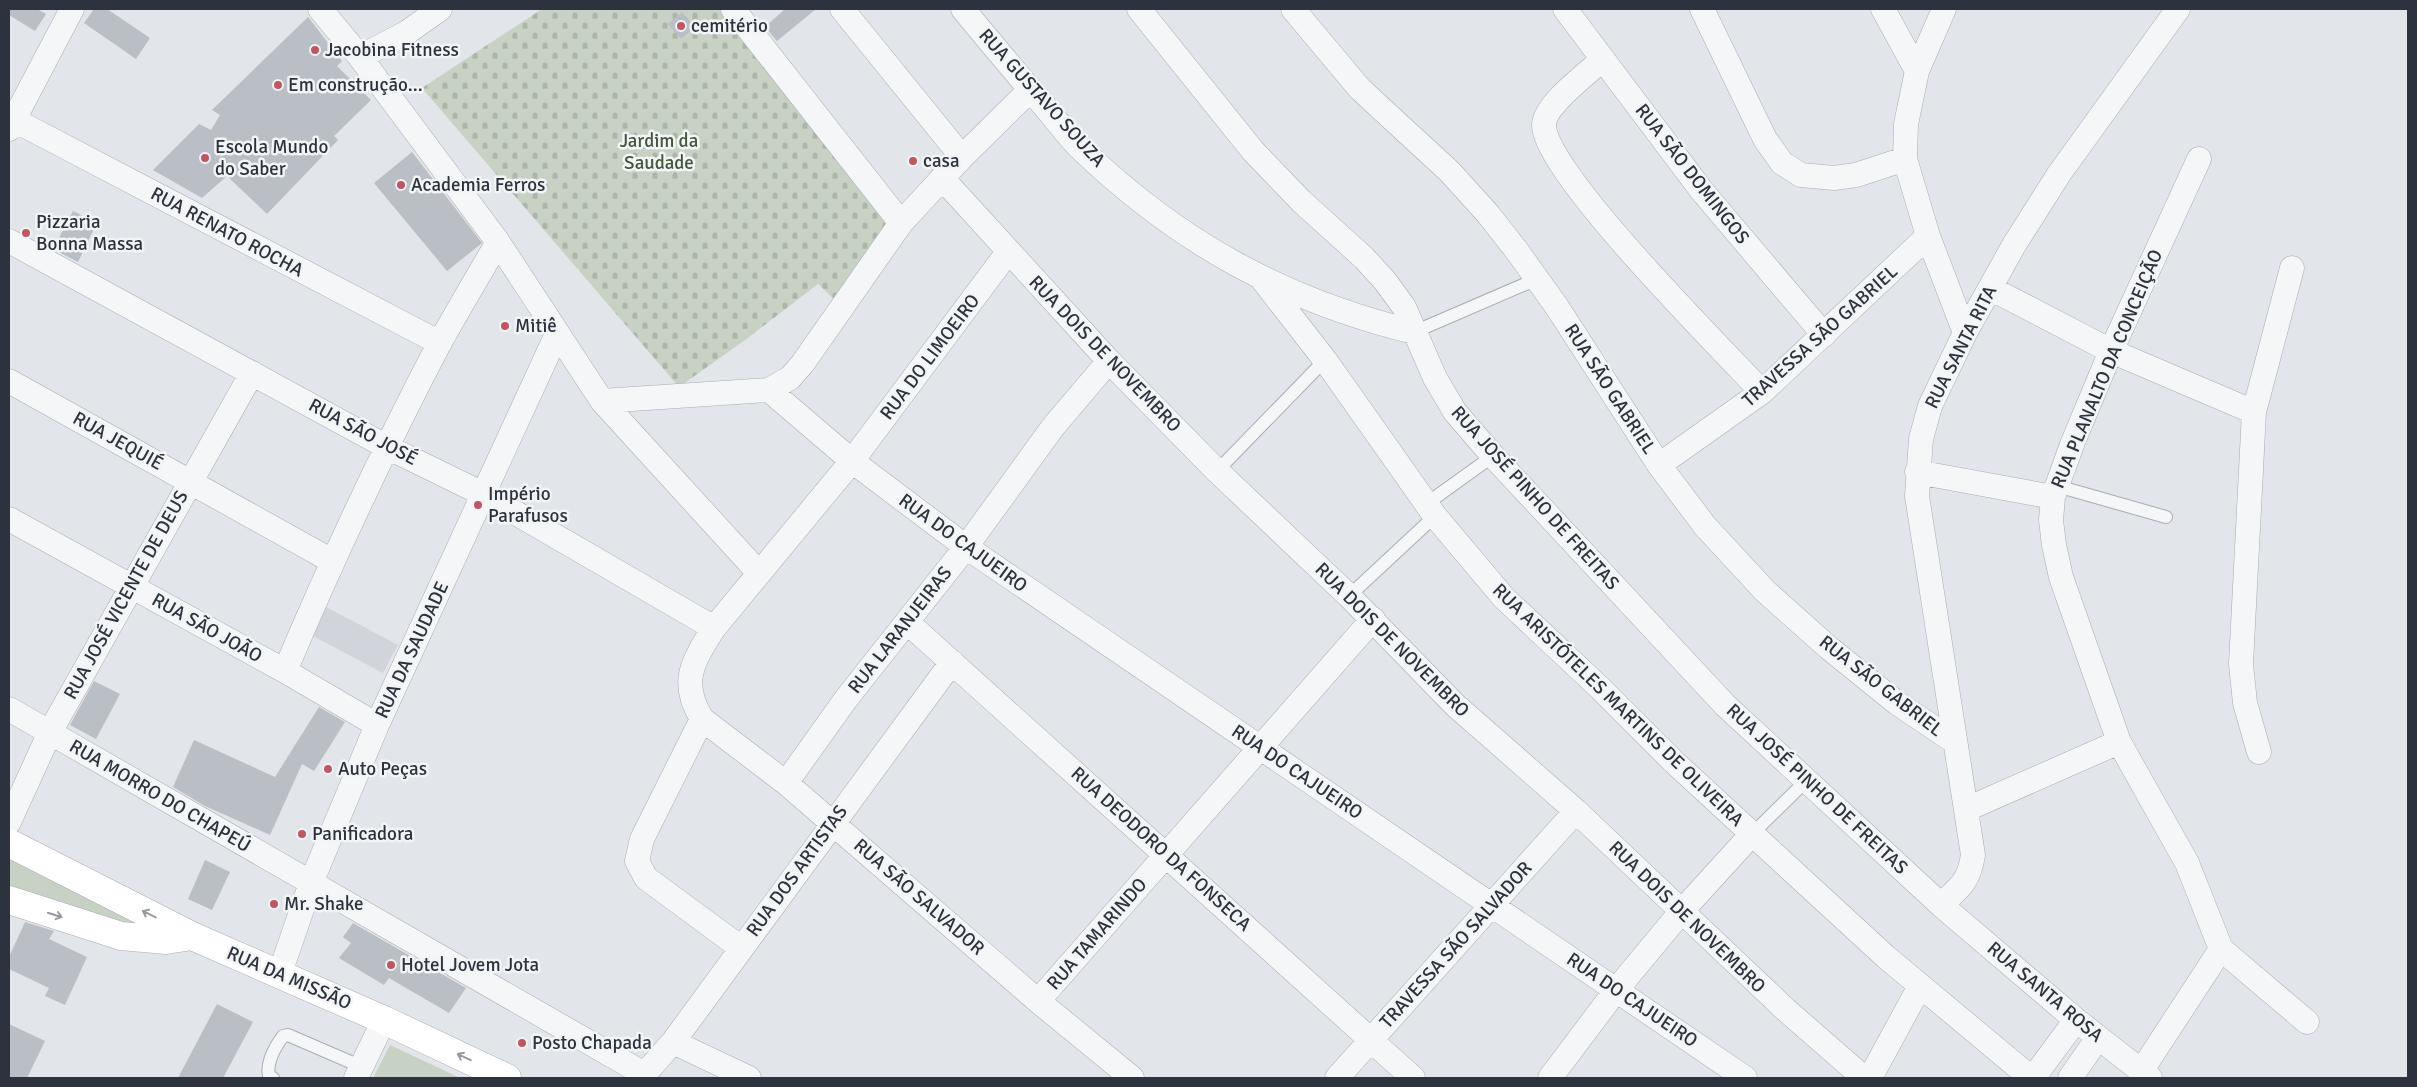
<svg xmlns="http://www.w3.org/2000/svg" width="2417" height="1087" font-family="Signika,sans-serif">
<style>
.built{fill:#d1d4db}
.green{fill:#c8d2c4}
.cemetery{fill:url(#cemetery-stones)}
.building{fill:#babec5}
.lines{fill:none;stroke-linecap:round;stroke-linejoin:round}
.lane-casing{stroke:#a8acb3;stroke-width:14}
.street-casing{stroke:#a8acb3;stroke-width:25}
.secondary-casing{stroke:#a8acb3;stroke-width:29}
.lane{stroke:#f4f6f8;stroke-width:12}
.street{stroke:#f4f6f8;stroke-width:24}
.secondary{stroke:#fff;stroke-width:28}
.oneway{stroke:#96999f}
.poi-dot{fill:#bf5664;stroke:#f2f4f6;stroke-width:2}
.labels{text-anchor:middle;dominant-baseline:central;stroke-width:5;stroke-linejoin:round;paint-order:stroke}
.poi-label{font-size:19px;fill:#2c333f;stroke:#f2f4f6;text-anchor:start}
.street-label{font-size:19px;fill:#2c333f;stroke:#f2f4f6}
.park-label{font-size:19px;fill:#40593b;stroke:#f2f4f6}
</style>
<defs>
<pattern id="cemetery-stones" width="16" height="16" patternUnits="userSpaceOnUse" patternTransform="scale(1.25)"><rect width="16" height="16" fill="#c8d2c4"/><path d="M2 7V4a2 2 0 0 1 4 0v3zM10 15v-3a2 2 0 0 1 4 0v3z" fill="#acb5a9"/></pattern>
</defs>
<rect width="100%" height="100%" fill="#e2e5e9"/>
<path class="built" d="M324 606 398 645 383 673 309 634Z"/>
<path class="green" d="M9 856 148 920 147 932 9 892Z
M390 1045 460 1078H373Z"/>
<path class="cemetery" d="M542 9H722L889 220 836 301 818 284 745 340 679 387 422 88Z"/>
<path class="building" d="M9 9H37L46 14 35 31 9 15Z
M94 9H107L150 38 136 59 84 23Z
M785 9H816L777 41 765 27Z
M682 12 695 27 681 39 668 24Z
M308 17 342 61 337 66 371 100 334 136 338 140 267 214 227 176 202 198 153 170 199 124 211 130 220 115 212 110Z
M412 152 482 243 447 271 374 183Z
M73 211 97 223 78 262 53 249Z
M94 681 120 694 96 739 70 725Z
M319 707 345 722 314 771 302 764 270 835 205 806 173 787 194 740 275 777Z
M205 860 230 872 212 910 188 899Z
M25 922 54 931 49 939 87 957 65 1005 45 996 49 988 9 969V957Z
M353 923 466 988 449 1013 389 978 384 985 339 958 351 943 343 937Z
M217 1004 253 1022 223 1078H178Z
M9 1024 45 1041 27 1078H9Z"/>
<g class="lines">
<defs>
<path id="lane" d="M1414 332 1537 279
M1217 471 1325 360
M2057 486 2166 517
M1426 504 1493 456
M1349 596 1435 516
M1752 834 1807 780
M273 1078 269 1076C266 1062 275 1047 283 1036L288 1035 362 1067"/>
<path id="street" d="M320 9 360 57 498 242 602 401 758 572
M733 9 901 223
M842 9 962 157
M963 9C990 42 1018 75 1046 108 1057 121 1068 136 1080 148 1178 242 1283 300 1414 332
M1139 9 1253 151 1301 201 1364 258 1385 281 1404 307 1435 378 1455 412 1493 456 1725 705 1941 905 2076 1020 2150 1078
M1293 9 1360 89 1450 172 1488 214 1517 251 1557 307 1659 465 1705 526 1765 591 1829 648 1897 703 1955 742
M1565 9 1702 191 1824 335
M1702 9 1765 139 1782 163 1801 175 1834 178 1856 175 1905 159
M1883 9 1917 71
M1944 9 1917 71 1906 124 1905 159 1928 236 1965 333
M360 57 406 33 440 9
M1603 59C1588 73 1544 105 1544 125 1544 172 1723 350 1762 392
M14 120 440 343
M9 129 72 9
M2199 159 2111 351 2073 442 2053 497 2051 520 2054 545 2061 577 2119 742 2187 863 2221 949 2307 1022
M942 178 1109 361 1217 471 1349 596 1455 705 1576 811 1786 1010 1864 1078
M9 241 387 447 483 494 714 628
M1008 252 852 461 714 628C693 661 679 682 702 719L786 783 1038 1001 1132 1078
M1262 279 1325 360 1435 516 1504 598 1599 687 1675 763 1886 957 2031 1078
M1990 288 2111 351 2254 412
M9 381 332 561
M769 390 790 378 803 363 901 223 962 157 1030 90
M602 401 769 390 852 461 966 547 1745 1078
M1659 465 1762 392 1928 236
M1917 472 2053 497
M9 519 285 671 377 725
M907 622 1413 1078
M285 671C332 560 383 451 439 344 458 310 478 276 498 242
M9 709 644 1074
M702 719 642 839 637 861 646 878 741 948
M2259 752 2245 703 2241 664 2254 412 2292 268
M786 783 846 699 966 547 1053 427 1109 361
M1967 809 2119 742
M9 822 50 732 252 373
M1941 905C1960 887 1969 882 1973 855L1917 496 1921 439 1930 406 1965 333 2014 245 2059 174 2178 9
M280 973 311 883 377 725 557 334
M1038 1001 1373 619
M673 1042 749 1078
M2142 1070 2221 949
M356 1078 384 1020
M641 1078 673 1042 952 662
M1337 1078 1576 811
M1550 1078 1617 989 1681 912 1752 834
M1870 1078 1920 986
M2033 1078 2076 1020
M2070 1078 2098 1038"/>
<path id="secondary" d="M9 843 192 936 384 1020 507 1078
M9 900 121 936 166 940 192 936"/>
</defs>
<use href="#lane" class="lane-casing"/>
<use href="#street" class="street-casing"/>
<use href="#secondary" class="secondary-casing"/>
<use href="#lane" class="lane"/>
<use href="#street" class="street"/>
<use href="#secondary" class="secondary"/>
</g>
<defs><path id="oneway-shaft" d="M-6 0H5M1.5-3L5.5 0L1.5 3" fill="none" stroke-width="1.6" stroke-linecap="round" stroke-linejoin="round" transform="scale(1.25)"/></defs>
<g class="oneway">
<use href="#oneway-shaft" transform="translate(149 914) rotate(-153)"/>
<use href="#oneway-shaft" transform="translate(55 915) rotate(18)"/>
<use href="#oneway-shaft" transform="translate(464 1057) rotate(-155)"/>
</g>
<g class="poi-dot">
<circle cx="681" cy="26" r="5"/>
<circle cx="315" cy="50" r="5"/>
<circle cx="278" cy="85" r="5"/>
<circle cx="205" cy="158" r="5"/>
<circle cx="913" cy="161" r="5"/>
<circle cx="401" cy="185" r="5"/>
<circle cx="26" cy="233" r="5"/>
<circle cx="505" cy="326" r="5"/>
<circle cx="478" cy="505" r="5"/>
<circle cx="328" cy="769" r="5"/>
<circle cx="302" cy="834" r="5"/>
<circle cx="274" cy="904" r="5"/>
<circle cx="391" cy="965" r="5"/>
<circle cx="522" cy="1043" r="5"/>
</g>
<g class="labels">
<g class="poi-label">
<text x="691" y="26">cemitério</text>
<text x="325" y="50">Jacobina Fitness</text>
<text x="288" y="85">Em construção...</text>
<text x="215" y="147">Escola Mundo<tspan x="215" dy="22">do Saber</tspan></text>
<text x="923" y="161">casa</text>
<text x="411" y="185">Academia Ferros</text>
<text x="36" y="222">Pizzaria<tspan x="36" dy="22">Bonna Massa</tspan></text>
<text x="515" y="326">Mitiê</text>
<text x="488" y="494">Império<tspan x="488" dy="22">Parafusos</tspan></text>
<text x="338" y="769">Auto Peças</text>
<text x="312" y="834">Panificadora</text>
<text x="284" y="904">Mr. Shake</text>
<text x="401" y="965">Hotel Jovem Jota</text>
<text x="532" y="1043">Posto Chapada</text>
</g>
<g class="street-label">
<text transform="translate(1042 98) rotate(48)">RUA GUSTAVO SOUZA</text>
<text transform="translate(1692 174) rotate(52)">RUA SÃO DOMINGOS</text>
<text transform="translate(227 232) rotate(28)">RUA RENATO ROCHA</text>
<text transform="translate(1820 336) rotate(-42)">TRAVESSA SÃO GABRIEL</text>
<text transform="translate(1961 347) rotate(-63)">RUA SANTA RITA</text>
<text transform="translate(1105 354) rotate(46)">RUA DOIS DE NOVEMBRO</text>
<text transform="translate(930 357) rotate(-53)">RUA DO LIMOEIRO</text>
<text transform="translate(2107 369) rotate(-67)">RUA PLANALTO DA CONCEIÇÃO</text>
<text transform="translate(1610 389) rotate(57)">RUA SÃO GABRIEL</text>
<text transform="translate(363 432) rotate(28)">RUA SÃO JOSÉ</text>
<text transform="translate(118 441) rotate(29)">RUA JEQUIÉ</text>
<text transform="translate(1535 498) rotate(48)">RUA JOSÉ PINHO DE FREITAS</text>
<text transform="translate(963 543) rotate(36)">RUA DO CAJUEIRO</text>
<text transform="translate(126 595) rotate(-61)">RUA JOSÉ VICENTE DE DEUS</text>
<text transform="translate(207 628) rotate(29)">RUA SÃO JOÃO</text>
<text transform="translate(900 630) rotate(-52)">RUA LARANJEIRAS</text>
<text transform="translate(1392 640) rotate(45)">RUA DOIS DE NOVEMBRO</text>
<text transform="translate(412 650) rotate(-65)">RUA DA SAUDADE</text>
<text transform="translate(1881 686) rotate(38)">RUA SÃO GABRIEL</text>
<text transform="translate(1618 705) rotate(44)">RUA ARISTÓTELES MARTINS DE OLIVEIRA</text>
<text transform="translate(1297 772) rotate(34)">RUA DO CAJUEIRO</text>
<text transform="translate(1817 789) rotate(43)">RUA JOSÉ PINHO DE FREITAS</text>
<text transform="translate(160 796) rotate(30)">RUA MORRO DO CHAPEÚ</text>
<text transform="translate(1161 849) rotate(42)">RUA DEODORO DA FONSECA</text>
<text transform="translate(797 871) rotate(-54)">RUA DOS ARTISTAS</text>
<text transform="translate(919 897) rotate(41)">RUA SÃO SALVADOR</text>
<text transform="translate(1687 917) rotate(44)">RUA DOIS DE NOVEMBRO</text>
<text transform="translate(1097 934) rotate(-49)">RUA TAMARINDO</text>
<text transform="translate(1456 945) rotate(-48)">TRAVESSA SÃO SALVADOR</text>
<text transform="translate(289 978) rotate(23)">RUA DA MISSÃO</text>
<text transform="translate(2045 992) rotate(40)">RUA SANTA ROSA</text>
<text transform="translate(1632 1000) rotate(34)">RUA DO CAJUEIRO</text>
</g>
<g class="park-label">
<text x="659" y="141">Jardim da<tspan x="659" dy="22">Saudade</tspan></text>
</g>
</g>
<rect width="2417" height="1087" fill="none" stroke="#2c333f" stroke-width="20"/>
</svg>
